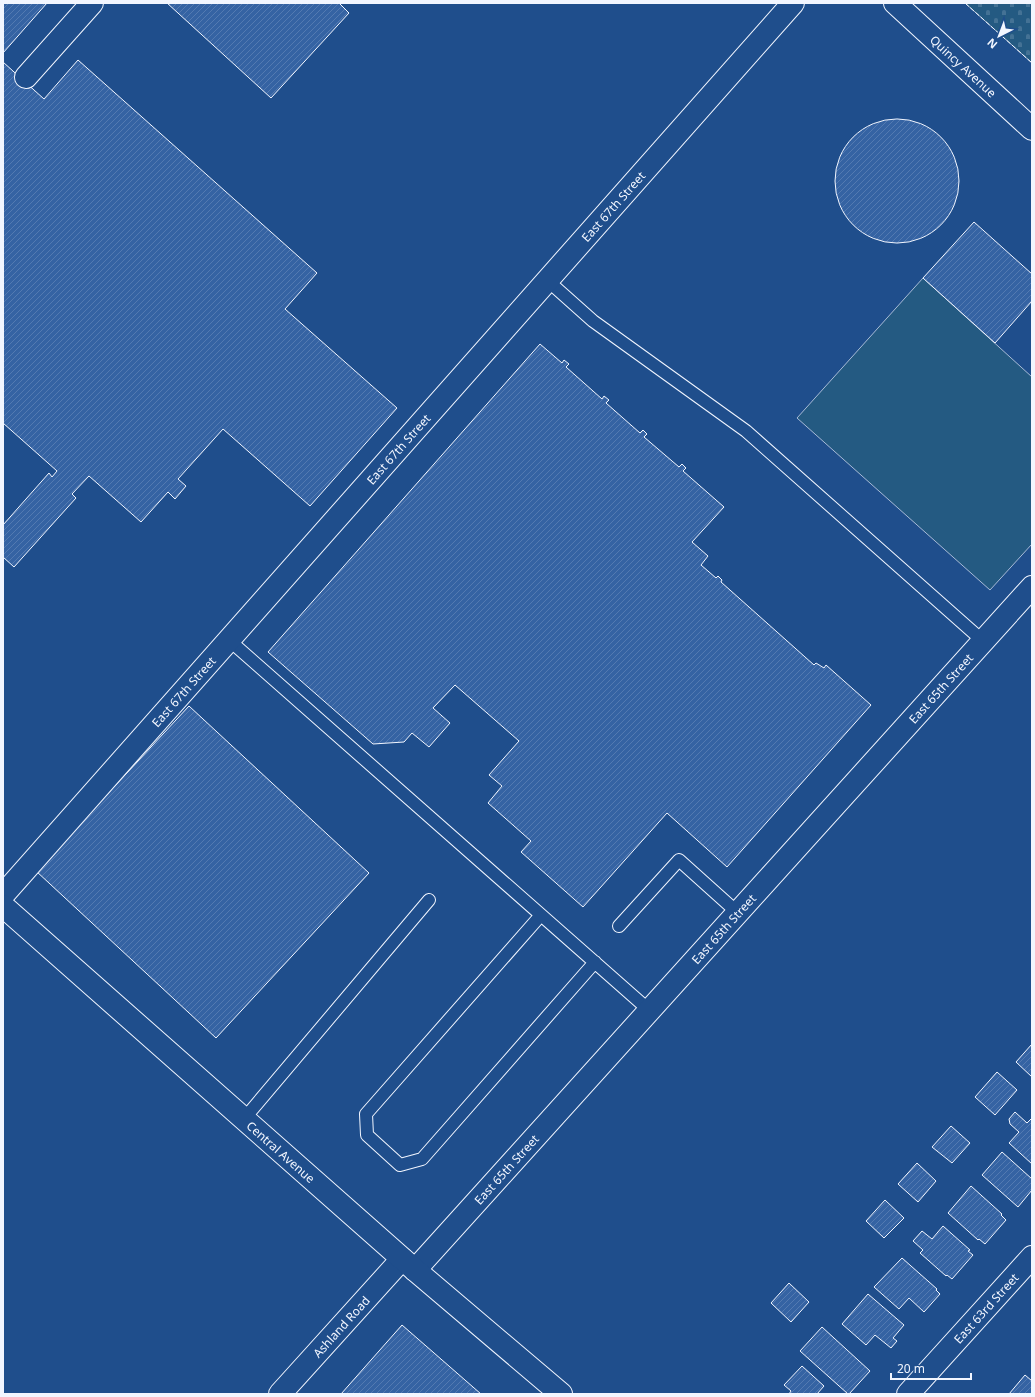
<svg xmlns="http://www.w3.org/2000/svg" width="1035" height="1397" font-family="'Noto Sans',sans-serif">
<style>
.green{fill:#245a82;stroke:#a8bbd7}
.cemetery{fill:url(#cemetery-stones);stroke:#a8bbd7}
.building{fill:url(#building-hatch);stroke:#f2f6ff}
.lines{fill:none;stroke-linecap:round;stroke-linejoin:round}
.lane-casing{stroke:#f2f6ff;stroke-width:14}
.street-casing{stroke:#f2f6ff;stroke-width:24}
.secondary-casing{stroke:#f2f6ff;stroke-width:24}
.lane{stroke:#1f4e8c;stroke-width:12}
.street{stroke:#1f4e8c;stroke-width:22}
.secondary{stroke:#1f4e8c;stroke-width:22}
.fence{stroke:#f2f6ff;stroke-width:1;stroke-dasharray:5 2;stroke-linecap:butt}
.labels{text-anchor:middle;dominant-baseline:central;stroke-width:3;stroke-linejoin:round;paint-order:stroke}
.street-label{font-size:12px;fill:#f2f6ff;stroke:#1f4e8c}
</style>
<defs>
<pattern id="cemetery-stones" width="16" height="16" patternUnits="userSpaceOnUse"><rect width="16" height="16" fill="#245a82"/><path d="M2 7V4a2 2 0 0 1 4 0v3zM10 15v-3a2 2 0 0 1 4 0v3z" fill="#447295"/></pattern>
<pattern id="building-hatch" width="6" height="6" patternUnits="userSpaceOnUse"><rect width="6" height="6" fill="#3563a3"/><path d="M-1 1l2-2M0 6l6-6M5 7l2-2" fill="none" stroke="#537ab1"/></pattern>
</defs>
<rect width="100%" height="100%" fill="#1f4e8c"/>
<path class="green" d="M923 278 1032 377V544L990 590 797 418Z"/>
<path class="cemetery" d="M965 3H1032V63Z"/>
<path class="building" d="M3 3H47L3 53Z
M167 3H339L349 13 271 98Z
M78 60 317 273 285 309 397 408 310 506 223 429 178 479 186 486 175 499 168 492 141 522 89 476 72 494 76 498 14 567 3 557V525L49 473 52 477 57 471 3 423V62L44 99Z
M835 181a62 62 0 1 1 124 0a62 62 0 1 1-124 0Z
M974 222 1032 274V301L995 343 923 278Z
M540 344 562 363 564 360 569 364 566 367 602 399 604 396 609 400 606 403 640 433 643 430 647 434 644 437 679 467 682 464 686 468 683 471 724 507 692 542 708 556 701 565 716 578 718 576 722 580 721 582 814 665 816 663 824 668 826 665 871 705 727 867 667 813 583 907 521 852 531 841 488 803 502 786 489 775 519 741 455 685 433 708 450 723 429 747 412 733 404 742 373 744 268 652Z
M189 706 369 873 216 1038 36 871Z
M1032 1044V1077L1016 1062Z
M997 1072 1017 1090 995 1115 975 1097Z
M1015 1112 1027 1123 1032 1118V1164L1009 1143 1019 1132 1010 1124 1009 1119Z
M951 1126 970 1143 952 1163 932 1147Z
M1002 1152 1032 1179V1190L1018 1207 982 1175Z
M917 1163 936 1181 918 1202 898 1184Z
M971 1186 1002 1214 1001 1215 1006 1220 985 1244 979 1239 978 1240 948 1213Z
M885 1200 904 1218 884 1238 866 1221Z
M943 1226 970 1250 968 1251 973 1255 952 1279 947 1275 946 1276 920 1253 923 1250 913 1241 922 1231 932 1239Z
M902 1258 937 1289 936 1290 940 1294 924 1312 909 1298 899 1309 874 1287Z
M789 1283 809 1302 791 1322 771 1303Z
M868 1294 904 1325 893 1338 897 1341 891 1348 875 1335 866 1345 842 1324Z
M402 1325 481 1394H341Z
M822 1327 870 1371 849 1394H848L800 1351Z
M802 1366 824 1386 817 1394H789L791 1391 784 1385Z
M1025 1375 1032 1381V1394H1009Z"/>
<g class="lines">
<defs>
<path id="lane" d="M547 280 593 321 746 431 983 641
M229 640 650 1011
M541 915 366 1114 367 1135 400 1165 422 1159 595 962
M619 926 679 860 738 913
M244 1119 429 900"/>
<g id="street">
<path d="M26 77 92 3"/>
<path id="s1" d="M3 895 793 3"/>
<path id="s2" d="M415 1270 1032 587"/>
<path id="s3" d="M280 1394 402 1259"/>
<path id="s4" d="M908 1394 1032 1257"/>
</g>
<g id="secondary">
<path id="s5" d="M895 3 1032 129"/>
<path id="s6" d="M3 906 415 1270 561 1394"/>
</g>
</defs>
<use href="#lane" class="lane-casing"/>
<use href="#street" class="street-casing"/>
<use href="#secondary" class="secondary-casing"/>
<use href="#lane" class="lane"/>
<use href="#street" class="street"/>
<use href="#secondary" class="secondary"/>
<path class="fence" d="M965 3 1032 63"/>
</g>
<g class="labels">
<g class="street-label">
<text stroke="none"><textPath href="#s5" startOffset="93">Quincy Avenue</textPath></text>
<text stroke="none"><textPath href="#s1" startOffset="920">East 67th Street</textPath></text>
<text stroke="none"><textPath href="#s1" startOffset="596">East 67th Street</textPath></text>
<text stroke="none"><textPath href="#s2" startOffset="784">East 65th Street</textPath></text>
<text stroke="none"><textPath href="#s1" startOffset="272">East 67th Street</textPath></text>
<text stroke="none"><textPath href="#s2" startOffset="460">East 65th Street</textPath></text>
<text stroke="none"><textPath href="#s6" startOffset="371">Central Avenue</textPath></text>
<text stroke="none"><textPath href="#s2" startOffset="136">East 65th Street</textPath></text>
<text stroke="none"><textPath href="#s4" startOffset="116">East 63rd Street</textPath></text>
<text stroke="none"><textPath href="#s3" startOffset="91">Ashland Road</textPath></text>
</g>
</g>
<rect width="1035" height="1397" fill="none" stroke="#f2f6ff" stroke-width="8"/>
<g transform="translate(999 36) rotate(222)" stroke="#1f4e8c" stroke-width="3" paint-order="stroke">
<path d="M0-3L7 15L0 10L-7 15Z" fill="#f2f6ff"/>
<text y="-6" font-size="11" font-weight="bold" text-anchor="middle" fill="#f2f6ff">N</text>
</g>
<path d="M891 1373v6h80v-6" fill="none" stroke="#f2f6ff" stroke-width="2"/>
<text x="897" y="1373" font-size="12" fill="#f2f6ff" stroke="#1f4e8c" stroke-width="3" paint-order="stroke">20 m</text>
</svg>
